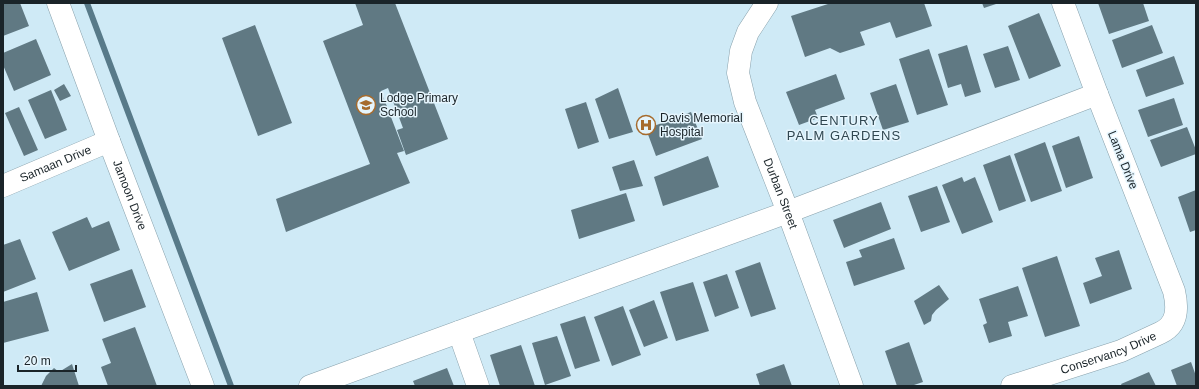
<svg xmlns="http://www.w3.org/2000/svg" width="1199" height="389" font-family="Helvetica,sans-serif">
<style>
.lines{fill:none;stroke-linecap:round;stroke-linejoin:round}
.stream{stroke:#587a89;stroke-width:6}
.building{fill:#607983}
.minor-casing{stroke:#88a1ac;stroke-width:23}
.minor{stroke:#fff;stroke-width:22}
.labels{text-anchor:middle;dominant-baseline:central;stroke-width:3;stroke-linejoin:round;paint-order:stroke}
.poi-label{font-size:12px;fill:#1a2429;stroke:#e5f5fd;text-anchor:start}
.street-label{font-size:12px;fill:#1a2429;stroke:#e5f5fd}
.neighbourhood-label{font-size:13px;letter-spacing:1px;fill:#304751;stroke:#e5f5fd}
</style>
<rect width="100%" height="100%" fill="#cfeaf6"/>
<g class="lines">
<path class="stream" d="M87 3 231 386"/>
</g>
<path class="building" d="M3 3H20L29 26 3 36Z
M355 3H395L448 139 406 155 397 130 403 128 388 88 381 91 404 151 397 153 410 183 286 232 276 199 370 164 323 41 363 25Z
M831 3H924L932 26 896 38 890 22 860 32 865 45 840 53 830 48 805 57 791 16Z
M982 3H999L984 8Z
M1098 3H1143L1149 21 1109 34Z
M1039 13 1061 66 1029 79 1008 26Z
M255 25 292 123 258 136 222 38Z
M1152 25 1163 53 1122 68 1112 40Z
M36 39 51 75 14 91 3 65V53Z
M967 45 981 92 965 97 961 84 948 88 938 54Z
M1008 46 1020 80 995 88 983 54Z
M929 49 948 105 917 115 899 59Z
M1174 56 1184 84 1146 97 1136 70Z
M836 74 845 99 815 110 818 118 799 125 786 92Z
M64 84 71 96 60 101 54 90Z
M896 84 909 122 883 130 870 93Z
M618 88 633 132 609 139 595 99Z
M51 90 67 130 45 139 28 100Z
M1174 98 1183 125 1148 137 1138 110Z
M586 102 599 142 578 149 565 109Z
M19 107 38 150 24 156 5 113Z
M691 112 702 139 656 156 646 129Z
M1187 127 1196 150V154L1161 167 1150 140Z
M1079 136 1093 178 1066 188 1052 146Z
M1045 142 1062 191 1031 202 1014 154Z
M1010 155 1026 201 999 211 983 165Z
M708 156 719 187 663 206 654 177Z
M634 160 643 186 620 191 612 167Z
M962 177 964 182 975 177 993 222 962 234 942 185Z
M937 186 950 222 921 232 908 196Z
M1196 190V230L1190 232 1178 197Z
M626 193 635 221 579 239 571 210Z
M881 202 891 229 844 248 833 220Z
M87 217 92 228 109 221 120 250 69 271 52 232Z
M894 238 905 269 854 286 846 262 862 257 859 250Z
M20 239 36 279 3 292V245Z
M1119 250 1132 289 1090 304 1083 283 1102 276 1095 258Z
M1057 256 1080 326 1045 337 1022 268Z
M760 262 776 309 751 317 735 271Z
M132 269 146 307 104 322 90 284Z
M727 274 739 308 715 317 703 282Z
M693 282 709 331 676 341 660 292Z
M939 285 949 299 936 310 932 315 931 321 924 325 914 301Z
M1018 286 1028 316 1008 322 1012 336 989 343 983 325 987 323 979 299Z
M37 292 49 331 3 343V302Z
M654 300 668 338 644 347 629 310Z
M623 306 641 355 612 366 594 317Z
M585 316 600 361 575 369 560 324Z
M135 327 157 386H108L101 367 111 363 102 339Z
M557 336 571 376 545 385 532 343Z
M909 342 923 382 911 386H897L885 351Z
M521 345 535 386H500L490 355Z
M1191 362 1196 376V386H1177L1171 370Z
M72 364 79 386H41L46 376 54 368 59 372Z
M784 364 792 386H760L756 374Z
M447 368 454 386H415L413 381Z
M1149 372 1156 386H1122L1121 384Z"/>
<g class="lines">
<defs>
<g id="minor">
<path id="s1" d="M58 3 109 141 203 386"/>
<path id="s2" d="M767 3 748 32 741 51 738 73 745 102 788 212 852 386"/>
<path id="s3" d="M3 186 109 141"/>
<path d="M459 332 478 386"/>
<path d="M310 386 788 212 1097 94"/>
<path id="s4" d="M1012 386 1121 351 1160 333C1178 325 1178 308 1174 291L1097 94 1063 3"/>
</g>
</defs>
<use href="#minor" class="minor-casing"/>
<use href="#minor" class="minor"/>
</g>
<defs>
<symbol id="school-ring" viewBox="-11 -11 22 22"><circle r="9.5" fill="#e5f5fd" stroke="#a66b2d" stroke-width="1.5"/><path d="M0-5L7-2L0 1L-7-2ZM-4 1L0 2.5L4 1V4Q0 6-4 4Z" fill="#a66b2d"/></symbol>
<symbol id="hospital-ring" viewBox="-11 -11 22 22"><circle r="9.5" fill="#e5f5fd" stroke="#a66b2d" stroke-width="1.5"/><path d="M-5-5h3v3.5h4V-5h3V5h-3V1.5h-4V5h-3Z" fill="#a66b2d"/></symbol>
</defs>
<g fill-rule="evenodd">
<use href="#school-ring" x="355" y="94" width="22" height="22"/>
<use href="#hospital-ring" x="635" y="114" width="22" height="22"/>
</g>
<g class="labels">
<g class="poi-label">
<text x="380" y="98">Lodge Primary<tspan x="380" dy="14">School</tspan></text>
<text x="660" y="118">Davis Memorial<tspan x="660" dy="14">Hospital</tspan></text>
</g>
<g class="street-label">
<text transform="translate(1123 160) rotate(68)">Lama Drive</text>
<text stroke="none"><textPath href="#s3" startOffset="57">Samaan Drive</textPath></text>
<text stroke="none"><textPath href="#s2" startOffset="205">Durban Street</textPath></text>
<text stroke="none"><textPath href="#s1" startOffset="205">Jamoon Drive</textPath></text>
<text stroke="none"><textPath href="#s4" startOffset="102">Conservancy Drive</textPath></text>
</g>
<g class="neighbourhood-label">
<text x="844" y="120">CENTURY<tspan x="844" dy="15">PALM GARDENS</tspan></text>
</g>
</g>
<rect width="1199" height="389" fill="none" stroke="#1a2429" stroke-width="8"/>
<path d="M18 365v6h58v-6" fill="none" stroke="#1a2429" stroke-width="2"/>
<text x="24" y="365" font-size="12" fill="#1a2429" stroke="#e5f5fd" stroke-width="3" paint-order="stroke">20 m</text>
</svg>
